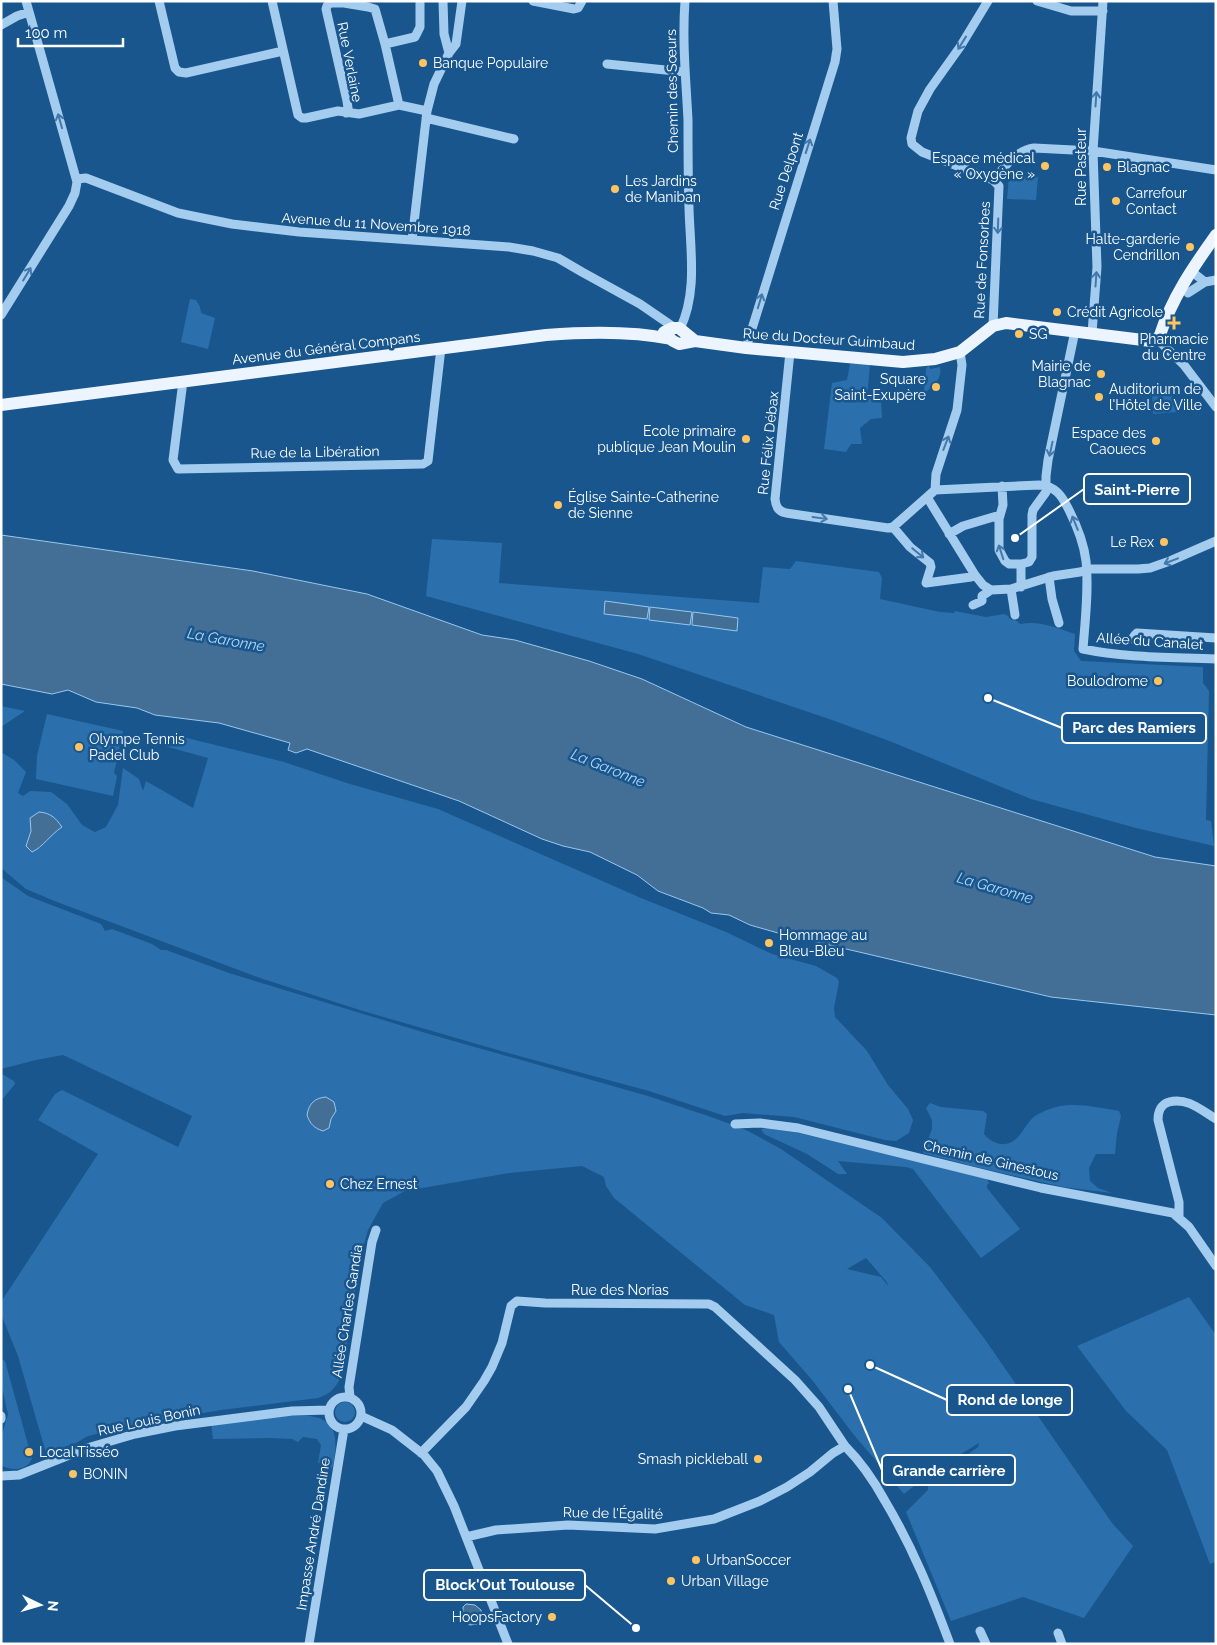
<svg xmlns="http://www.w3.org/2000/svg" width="1217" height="1645" font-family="Raleway,sans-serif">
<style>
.green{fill:#2b70ac;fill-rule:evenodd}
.water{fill:#436f97;stroke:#97c8f1}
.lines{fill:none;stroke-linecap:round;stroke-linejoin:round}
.minor{stroke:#a4ccef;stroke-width:9}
.major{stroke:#ecf5ff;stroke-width:12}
.oneway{stroke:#4279aa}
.poi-dot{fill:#ffc462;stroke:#18568d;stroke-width:2}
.labels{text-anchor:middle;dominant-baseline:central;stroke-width:5;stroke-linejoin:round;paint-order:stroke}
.street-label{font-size:14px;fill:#fff;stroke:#18568d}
.poi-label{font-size:14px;fill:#fff;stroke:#18568d;text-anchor:start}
.water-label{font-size:15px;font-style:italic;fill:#b0d6f6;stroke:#18568d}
.leader{fill:none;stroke:#fff;stroke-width:2}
.callout-dot{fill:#fff;stroke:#18568d;stroke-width:2}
.callout{fill:#18568d;stroke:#fff;stroke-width:2}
.callout-label{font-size:15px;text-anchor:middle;font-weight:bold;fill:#fff}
</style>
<rect width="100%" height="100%" fill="#18568d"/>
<path class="green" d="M1009 176 1038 177 1036 200 1007 199Z
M190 299 196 300 200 307 201 313 215 318 208 349 181 342Z
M850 364H870L867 398 881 400 882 418 871 419 860 428 862 444H851L846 452 824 449 832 383 847 380Z
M928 366H929L930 369 940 367C942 378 935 384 927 391H924L926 369Z
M1154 391 1174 397 1177 412 1153 414 1152 392Z
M432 539 502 543 499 583 759 603 763 567 790 569 796 561 879 572 882 578 880 599 940 612 954 613 955 611 986 617 1004 614 1008 616 1010 619 1017 621 1020 624C1038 620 1058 628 1075 634L1074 651 1081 661 1203 667V683L1209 691 1206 820 1211 821 1214 846 1136 828 1031 799 892 742 832 720 638 654 426 596Z
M1 706 25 711 1 727Z
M47 714 123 731 114 773 117 776 113 796 36 779 37 756Z
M183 737 284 762 350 784 438 809 641 898 726 932 772 954 816 966 837 978 839 982 834 1008 835 1017 867 1051 888 1085 908 1109 913 1120 909 1133 896 1141 885 1140 794 1117 743 1113 725 1116 649 1091 508 1053 363 1011 260 978 57 902 26 889 1 868V752L14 760 26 772 18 793 23 796 30 791 51 792 67 804 82 825 95 832 106 827 118 805 123 768 139 779 143 791 146 781 193 808 208 758 161 745ZM62 827 52 834 40 848 26 845 31 831Z
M1 877 28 896 101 924 105 931 112 929 152 944 161 950H166L229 973 429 1034 648 1096 714 1118 748 1131 781 1149 882 1218 930 1267 984 1338 1112 1523 1133 1546 1084 1618 1023 1597 951 1621 906 1512 928 1490V1483L978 1447 979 1443 930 1473 904 1494 854 1435 812 1380 779 1342 774 1315 745 1305 614 1198 606 1186 604 1177 582 1166 509 1173 405 1191 383 1203 368 1230 361 1254 342 1375C336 1387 331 1394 318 1398L221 1410 136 1424 88 1436 76 1443 46 1453 18 1356 1 1314V1302L98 1154 38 1120 55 1094 62 1090 178 1147 192 1116 63 1055 36 1060 1 1069ZM866 1258 886 1281 889 1287 881 1277 847 1269Z
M2 1074 14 1081 15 1084 1 1101Z
M930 1103 941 1107 983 1111 987 1114 984 1134C989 1140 993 1142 1000 1144 1020 1146 1022 1126 1035 1116 1041 1112 1049 1109 1056 1107 1076 1102 1099 1108 1119 1111L1121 1116 1117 1133 1115 1154H1096L1089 1168 1090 1181 1098 1188 1112 1193 1063 1187 976 1167 923 1153 932 1129V1120L926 1108Z
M767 1128 798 1133 986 1178 989 1183 987 1185V1188L1020 1229 981 1258 913 1169 906 1167 838 1161 847 1174H838L807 1154 764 1134 761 1129Z
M1189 1297 1216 1335V1562L1210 1564 1167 1450 1126 1411 1077 1346Z
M1 1359 5 1361 32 1459C27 1470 11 1472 1 1465V1438L8 1414 1 1384Z
M335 1412a10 10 0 1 1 20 0a10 10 0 1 1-20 0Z
M290 1415C319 1415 339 1418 335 1454 334 1460 334 1468 329 1472H325L326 1464 318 1463 321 1445 317 1439 303 1437 298 1442 292 1439 272 1438 213 1439 211 1424Z"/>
<path class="water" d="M1 535 253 571 367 594 482 635 515 640 589 661 642 679 746 727 1155 857 1216 866V1015L1051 997 778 933 750 925 729 915 711 913 703 908 658 891 637 875 590 852 563 846 542 839 459 801 307 749 296 753 288 750 290 743 219 723 155 715 137 708 96 702 68 690 52 694 1 684Z
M605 601 649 607 647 619 604 614Z
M650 607 692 612 690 625 649 620Z
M693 612 738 618 737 631 692 625Z
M39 812C50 813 55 817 62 827 50 835 43 847 32 852L26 846 31 831 30 818Z
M326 1097 334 1102 336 1111 331 1119 329 1128 323 1131C314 1128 310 1124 307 1115 309 1103 315 1098 326 1097Z
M466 1604 475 1605 481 1610 482 1618 477 1624 470 1625 463 1620V1607Z"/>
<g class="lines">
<path class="minor" d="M159 1 175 68 179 72 186 73 283 51
M272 1 298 115 302 118H306L338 111 359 114 399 105 427 111
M344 1V3L368 7 375 9 385 44 399 105
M533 1 574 9 578 8 582 1
M988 1 960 47 930 89 918 111 911 138 912 144 922 152 993 180 999 186 993 326
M1037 1 1071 11H1103
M344 3H330L327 6 326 9 347 101 348 108 346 113
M1 25 17 16 29 12
M385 44 415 37 420 27V1
M449 53 456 44 462 1
M607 64 685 72
M426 118 514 139
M77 179 86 178 178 213 232 224 299 232 412 240 509 247 533 251 558 258 582 272 640 304 675 328
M993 180C1004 168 1016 150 1034 148L1093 151 1216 170
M412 240 427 111 434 84 449 53 444 34 443 1
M1191 271 1205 282 1216 280
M1188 293 1205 282
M1 315 69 206 75 193 77 182 26 1
M680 329C698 292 690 248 689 208 688 179 688 149 688 120 686 80 682 41 685 1
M1092 333 1097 267 1093 151 1103 1
M1157 339 1184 365 1216 407
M746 348 835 62 837 49 833 1
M790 352 775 499C776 507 778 511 786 513L888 528 893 527
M182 381V389L173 460 178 469 423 464 428 461 441 348
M1002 486 1003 505 999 519V550L1005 561 1009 564H1021L1029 562 1032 557V515L1033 510 1046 492V476L1048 460 1075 331
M935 490 936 474 957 410 962 365 960 352
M927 497 975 575 983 585 991 590 1011 589 1053 576 1080 572 1090 569H1138L1150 568 1170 561 1216 541
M893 527 935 490 1039 485C1056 486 1062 496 1069 510 1077 526 1084 544 1086 561 1089 590 1085 621 1083 649 1126 658 1172 657 1216 659
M893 527 910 547 930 563 931 567 926 583 971 577 975 575
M949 534 963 526 1000 515
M1049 577 1052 599 1059 623
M1021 587V564
M1011 589 1015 615
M973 605 982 601V596L991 590
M1132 639 1135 635 1137 633 1216 638
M735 1124 760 1123 798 1128 1041 1188 1173 1213 1189 1227 1216 1266
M1179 1217V1202L1158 1120C1158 1112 1161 1104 1169 1102 1187 1097 1201 1110 1216 1119
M329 1413a16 16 0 1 1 32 0a16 16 0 1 1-32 0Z
M350 1397 349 1387 372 1242 376 1230
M1 1416V1419
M361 1416 392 1430 424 1455 437 1471 454 1506 508 1644
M421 1453 466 1407 484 1381 492 1367 502 1343 511 1306 517 1301 545 1303 709 1304 715 1307 795 1380 819 1407 845 1446
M1 1476 19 1475 87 1448 135 1434 175 1426 292 1411 329 1410
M466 1537 496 1530 568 1525 655 1529 714 1519 760 1501 787 1487 810 1472 833 1453 845 1446C861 1462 874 1481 885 1501 913 1548 931 1593 950 1644
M980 1631 986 1644
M1058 1633 1062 1644
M309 1644 344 1429"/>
<path class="major" d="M670 330 668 334 669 338 673 341 679 344 695 341 746 348 903 362 935 359 960 352 993 326 1006 323 1151 341 1157 339 1160 335C1172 298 1193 267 1216 235
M664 332 672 328H679L695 341
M1 405 546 335C584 332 633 331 671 339"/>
</g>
<defs><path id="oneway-shaft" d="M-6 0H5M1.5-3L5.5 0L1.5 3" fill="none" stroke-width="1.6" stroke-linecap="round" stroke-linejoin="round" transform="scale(1.25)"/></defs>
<g class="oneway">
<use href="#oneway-shaft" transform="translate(962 43) rotate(122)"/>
<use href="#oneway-shaft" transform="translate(1096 99) rotate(-86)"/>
<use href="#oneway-shaft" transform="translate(60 121) rotate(-106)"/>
<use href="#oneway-shaft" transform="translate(808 146) rotate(-72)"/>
<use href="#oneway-shaft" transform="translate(998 226) rotate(92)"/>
<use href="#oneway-shaft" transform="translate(27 274) rotate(-59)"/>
<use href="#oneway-shaft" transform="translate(1096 279) rotate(-86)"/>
<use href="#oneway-shaft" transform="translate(760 301) rotate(-73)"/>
<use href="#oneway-shaft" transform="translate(946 443) rotate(-69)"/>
<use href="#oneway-shaft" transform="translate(1051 449) rotate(102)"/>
<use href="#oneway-shaft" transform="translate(820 518) rotate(8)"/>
<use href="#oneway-shaft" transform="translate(1075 523) rotate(-112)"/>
<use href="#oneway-shaft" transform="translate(1001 552) rotate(-108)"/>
<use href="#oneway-shaft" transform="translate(918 553) rotate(40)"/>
<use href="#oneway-shaft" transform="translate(1171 561) rotate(159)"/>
</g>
<g class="poi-dot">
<circle cx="423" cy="63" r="5"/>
<circle cx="1045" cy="166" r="5"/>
<circle cx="1107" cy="167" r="5"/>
<circle cx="615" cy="189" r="5"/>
<circle cx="1116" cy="201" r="5"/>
<circle cx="1190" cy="247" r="5"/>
<circle cx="1057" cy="312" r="5"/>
<path d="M1171.5 315.5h5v5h5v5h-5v5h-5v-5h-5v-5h5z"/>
<circle cx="1019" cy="334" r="5"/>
<circle cx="1101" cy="374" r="5"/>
<circle cx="936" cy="387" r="5"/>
<circle cx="1099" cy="397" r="5"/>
<circle cx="746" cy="439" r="5"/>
<circle cx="1156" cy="441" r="5"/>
<circle cx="558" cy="505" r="5"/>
<circle cx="1164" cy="542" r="5"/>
<circle cx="1158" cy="681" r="5"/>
<circle cx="79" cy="747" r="5"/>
<circle cx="769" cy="943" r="5"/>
<circle cx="330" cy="1184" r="5"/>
<circle cx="29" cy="1452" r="5"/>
<circle cx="758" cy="1459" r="5"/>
<circle cx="73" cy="1474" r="5"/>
<circle cx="696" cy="1560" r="5"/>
<circle cx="671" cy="1581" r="5"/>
<circle cx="552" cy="1617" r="5"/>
</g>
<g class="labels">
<g class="street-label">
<text transform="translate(350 62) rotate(79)">Rue Verlaine</text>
<text transform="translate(672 91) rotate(-91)">Chemin des Sœurs</text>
<text transform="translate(1081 167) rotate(-90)">Rue Pasteur</text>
<text transform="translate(786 171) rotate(-72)">Rue Delpont</text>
<text transform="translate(376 224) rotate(4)">Avenue du 11 Novembre 1918</text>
<text transform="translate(982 260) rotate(-87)">Rue de Fonsorbes</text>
<text transform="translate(829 339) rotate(4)">Rue du Docteur Guimbaud</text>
<text transform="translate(326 348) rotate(-7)">Avenue du Général Compans</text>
<text transform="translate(768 443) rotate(-84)">Rue Félix Débax</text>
<text transform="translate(315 452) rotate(-1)">Rue de la Libération</text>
<text transform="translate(1150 641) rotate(4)">Allée du Canalet</text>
<text transform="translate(991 1160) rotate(13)">Chemin de Ginestous</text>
<text x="620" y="1290">Rue des Norias</text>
<text transform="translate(347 1311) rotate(-81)">Allée Charles Gandia</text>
<text transform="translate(149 1420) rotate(-12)">Rue Louis Bonin</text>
<text transform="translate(613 1513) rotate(1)">Rue de l'Égalité</text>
<text transform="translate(313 1534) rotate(-81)">Impasse André Dandine</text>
</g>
<g class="poi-label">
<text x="433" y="63">Banque Populaire</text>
<text x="1035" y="158" text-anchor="end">Espace médical<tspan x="1035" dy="16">« Oxygène »</tspan></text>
<text x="1117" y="167">Blagnac</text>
<text x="625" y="181">Les Jardins<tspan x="625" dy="16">de Maniban</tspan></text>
<text x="1126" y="193">Carrefour<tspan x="1126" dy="16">Contact</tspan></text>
<text x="1180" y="239" text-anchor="end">Halte-garderie<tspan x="1180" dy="16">Cendrillon</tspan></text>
<text x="1067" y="312">Crédit Agricole</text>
<text x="1029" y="334">SG</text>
<text x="1174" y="339" text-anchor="middle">Pharmacie<tspan x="1174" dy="16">du Centre</tspan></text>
<text x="1091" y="366" text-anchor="end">Mairie de<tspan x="1091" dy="16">Blagnac</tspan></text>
<text x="926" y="379" text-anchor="end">Square<tspan x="926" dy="16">Saint-Exupère</tspan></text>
<text x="1109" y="389">Auditorium de<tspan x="1109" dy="16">l'Hôtel de Ville</tspan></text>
<text x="736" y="431" text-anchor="end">Ecole primaire<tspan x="736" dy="16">publique Jean Moulin</tspan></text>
<text x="1146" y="433" text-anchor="end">Espace des<tspan x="1146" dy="16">Caouecs</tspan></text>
<text x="568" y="497">Église Sainte-Catherine<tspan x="568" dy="16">de Sienne</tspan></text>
<text x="1154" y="542" text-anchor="end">Le Rex</text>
<text x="1148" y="681" text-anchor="end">Boulodrome</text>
<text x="89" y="739">Olympe Tennis<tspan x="89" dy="16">Padel Club</tspan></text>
<text x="779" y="935">Hommage au<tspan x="779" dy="16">Bleu-Bleu</tspan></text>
<text x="340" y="1184">Chez Ernest</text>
<text x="39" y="1452">Local Tisséo</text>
<text x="748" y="1459" text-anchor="end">Smash pickleball</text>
<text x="83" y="1474">BONIN</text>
<text x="706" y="1560">UrbanSoccer</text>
<text x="681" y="1581">Urban Village</text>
<text x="542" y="1617" text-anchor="end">HoopsFactory</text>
</g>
<g class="water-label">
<text transform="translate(226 640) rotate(10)">La Garonne</text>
<text transform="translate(608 768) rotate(22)">La Garonne</text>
<text transform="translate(995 888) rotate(16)">La Garonne</text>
</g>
</g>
<path class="leader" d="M1015 538L1084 489M988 698L1062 728M870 1365L947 1400M848 1389L882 1470M636 1628L585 1585"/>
<g class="callout-dot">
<circle cx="1015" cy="538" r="5"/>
<circle cx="988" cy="698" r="5"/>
<circle cx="870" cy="1365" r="5"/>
<circle cx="848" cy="1389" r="5"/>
<circle cx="636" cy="1628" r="5"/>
</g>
<g class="callout">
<rect x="1084" y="474" width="106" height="30" rx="5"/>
<rect x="1062" y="713" width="144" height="30" rx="5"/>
<rect x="947" y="1385" width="125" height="30" rx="5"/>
<rect x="882" y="1455" width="133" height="30" rx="5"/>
<rect x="424" y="1570" width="161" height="30" rx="5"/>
</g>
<g class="callout-label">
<text x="1137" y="495">Saint-Pierre</text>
<text x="1134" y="733">Parc des Ramiers</text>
<text x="1010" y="1405">Rond de longe</text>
<text x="949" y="1476">Grande carrière</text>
<text x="505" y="1590">Block'Out Toulouse</text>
</g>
<rect width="1217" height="1645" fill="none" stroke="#ffffff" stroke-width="5"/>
<g transform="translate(40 1605) rotate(95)" stroke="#18568d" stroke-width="4" paint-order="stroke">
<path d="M0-4L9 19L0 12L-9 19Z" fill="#ffffff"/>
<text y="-8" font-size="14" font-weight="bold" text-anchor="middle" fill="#ffffff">N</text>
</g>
<path d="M18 38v8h105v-8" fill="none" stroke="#ffffff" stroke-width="2.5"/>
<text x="25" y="38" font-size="15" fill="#ffffff" stroke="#18568d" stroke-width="4" paint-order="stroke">100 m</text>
</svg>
